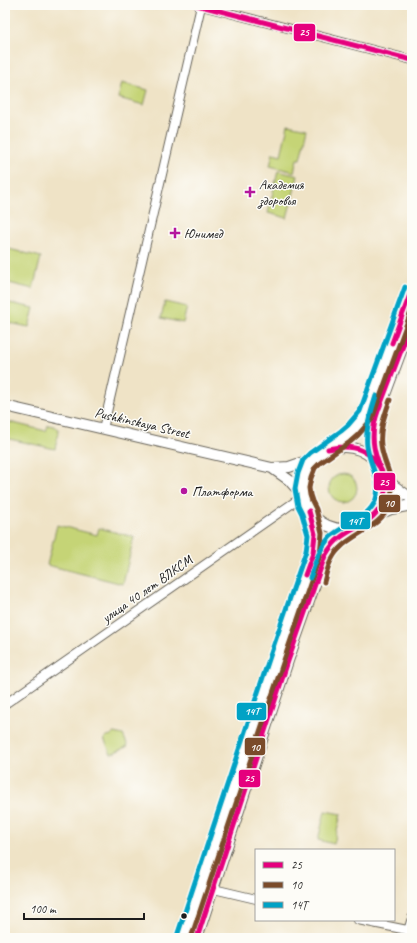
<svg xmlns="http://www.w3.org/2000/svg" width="417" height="943" font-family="Caveat,sans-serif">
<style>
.green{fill:#c5d476;stroke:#707849}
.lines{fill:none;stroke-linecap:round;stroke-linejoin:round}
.minor-casing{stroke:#666258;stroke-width:10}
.major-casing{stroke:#666258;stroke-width:12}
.minor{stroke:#fff;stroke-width:8}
.major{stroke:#fff;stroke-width:10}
.bus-1-casing{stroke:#fdfcf7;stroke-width:8}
.bus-2-casing{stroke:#fdfcf7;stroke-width:8}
.bus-3-casing{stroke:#fdfcf7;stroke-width:8}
.bus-1{stroke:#e5007d;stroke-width:5}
.bus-2{stroke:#7a4b2a;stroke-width:5}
.bus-3{stroke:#01a2c5;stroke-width:5}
.poi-dot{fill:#b5179e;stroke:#fdfcf7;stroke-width:1.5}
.bus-dot{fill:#1c1c1c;stroke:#fdfcf7;stroke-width:1.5}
.labels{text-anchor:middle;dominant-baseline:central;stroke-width:3;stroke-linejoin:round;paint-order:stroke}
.poi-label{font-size:14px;fill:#1c1c1c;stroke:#fdfcf7;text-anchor:start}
.street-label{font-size:14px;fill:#1c1c1c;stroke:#fdfcf7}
.line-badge{stroke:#fdfcf7;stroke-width:1.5}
.badge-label{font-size:11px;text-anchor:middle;font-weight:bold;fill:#fff}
</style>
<rect width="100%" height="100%" fill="#fdfcf7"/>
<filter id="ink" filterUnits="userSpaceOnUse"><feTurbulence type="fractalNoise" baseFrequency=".025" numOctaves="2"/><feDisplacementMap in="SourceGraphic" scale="8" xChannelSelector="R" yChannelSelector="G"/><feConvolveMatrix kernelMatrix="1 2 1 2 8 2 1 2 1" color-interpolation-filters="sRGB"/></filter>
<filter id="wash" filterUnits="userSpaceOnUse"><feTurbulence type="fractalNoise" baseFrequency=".012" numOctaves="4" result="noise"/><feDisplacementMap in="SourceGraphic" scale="16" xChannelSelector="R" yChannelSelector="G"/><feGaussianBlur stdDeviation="0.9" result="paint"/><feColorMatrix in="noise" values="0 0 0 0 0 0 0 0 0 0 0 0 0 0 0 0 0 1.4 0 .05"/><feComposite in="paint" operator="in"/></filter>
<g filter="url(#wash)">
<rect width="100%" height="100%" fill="#efe3c6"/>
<path class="green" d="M122 83 148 90 144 105 118 98Z
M288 125 307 129 300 159H297L294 172 270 166 273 153 281 155Z
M278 171 298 176 287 218 268 213Z
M5 248 41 257 33 289 5 282Z
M5 302 34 308 29 327 5 322Z
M165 302 187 307 183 323 161 318Z
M5 421 46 431 48 425 54 426 59 429 55 449 5 438Z
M329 488a14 14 0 1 1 28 0a14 14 0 1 1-28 0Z
M57 525 97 535 99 528 134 537 123 584 47 565Z
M114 733 123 735 128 746 111 754 104 739Z
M325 811 341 814 334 844 318 840Z"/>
</g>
<g filter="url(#ink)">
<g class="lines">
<defs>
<path id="minor" d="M198 5 412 60
M103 429 201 6
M5 704 303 496
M201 886 256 899
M358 920 412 931
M408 931 412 918"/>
<path id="major" d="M5 406 272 468 289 467 315 458
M303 488a41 41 0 1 1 82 0a41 41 0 1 1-82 0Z
M331 447 345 437 353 430 366 415 412 289
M378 463 374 446 376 419 412 322
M272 468 289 480 303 496
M384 473 393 485 412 499
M375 516 391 509 412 505
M184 938 277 658 313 553 315 534 309 511
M197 938 288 661 325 556C335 541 345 535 360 526"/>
</defs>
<use href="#minor" class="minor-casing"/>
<use href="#major" class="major-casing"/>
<use href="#minor" class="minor"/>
<use href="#major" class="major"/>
<defs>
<path id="bus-1" d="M197 5 412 60
M392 343 412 289
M328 449C355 443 373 450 384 476
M305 575 313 553 315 534 309 511
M197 938 288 661 325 556C329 549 334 542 341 537 354 527 373 522 381 506 392 485 377 467 374 447 372 435 374 422 378 411L412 322"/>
<path id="bus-2" d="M324 582C327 570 330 558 339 549 354 532 381 528 389 505 398 480 384 468 381 445 379 430 385 414 390 400
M191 938 284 660 320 555 322 533 316 509 312 501 310 495 309 488 311 478 315 468 320 463 350 442 358 435 372 419 412 309"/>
<path id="bus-3" d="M310 578C315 563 319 549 330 537 344 524 369 519 376 499 382 481 369 464 367 446 365 429 371 412 376 396
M177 936 270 656 306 551 308 535 302 514 298 506 295 489 298 473 303 460 310 453 341 431 348 425 360 411 405 287"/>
</defs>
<use href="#bus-1" class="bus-1-casing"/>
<use href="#bus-2" class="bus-2-casing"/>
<use href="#bus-3" class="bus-3-casing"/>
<use href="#bus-1" class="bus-1"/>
<use href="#bus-2" class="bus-2"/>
<use href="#bus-3" class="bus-3"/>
</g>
</g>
<g class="poi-dot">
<path d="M248 186h4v4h4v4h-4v4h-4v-4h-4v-4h4z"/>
<path d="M173 227h4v4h4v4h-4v4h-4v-4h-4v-4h4z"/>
<circle cx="184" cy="491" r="4"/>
</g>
<circle class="bus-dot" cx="184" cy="916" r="3.5"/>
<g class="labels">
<g class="poi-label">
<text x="259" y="184">Академия<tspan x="259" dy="16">здоровья</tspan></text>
<text x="184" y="233">Юнимед</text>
<text x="192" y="491">Платформа</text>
</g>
<g class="street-label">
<text transform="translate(142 423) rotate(13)">Pushkinskaya Street</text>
<text transform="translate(147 589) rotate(-35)">улица 40 лет ВЛКСМ</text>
</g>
</g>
<g class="line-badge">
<rect x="293" y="23" width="23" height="19" rx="4" fill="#e5007d"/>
<rect x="373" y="472" width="23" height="19" rx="4" fill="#e5007d"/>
<rect x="378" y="494" width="23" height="19" rx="4" fill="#7a4b2a"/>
<rect x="340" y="511" width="31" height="19" rx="4" fill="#01a2c5"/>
<rect x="236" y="702" width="31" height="19" rx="4" fill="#01a2c5"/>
<rect x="244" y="737" width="22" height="19" rx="4" fill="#7a4b2a"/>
<rect x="238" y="769" width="23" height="19" rx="4" fill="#e5007d"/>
</g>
<g class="badge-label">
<text x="304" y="36">25</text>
<text x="384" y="486">25</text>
<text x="389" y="507">10</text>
<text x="355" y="525">14Т</text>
<text x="252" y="715">14Т</text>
<text x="255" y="751">10</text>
<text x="249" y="782">25</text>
</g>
<rect width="417" height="943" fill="none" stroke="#fdfcf7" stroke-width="20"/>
<rect x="255" y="849" width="140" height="72" fill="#fdfcf7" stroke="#a3a29f"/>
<rect x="263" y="862" width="20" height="6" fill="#e5007d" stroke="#a3a29f"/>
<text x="291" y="869" font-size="12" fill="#1c1c1c">25</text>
<rect x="263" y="882" width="20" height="6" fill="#7a4b2a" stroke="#a3a29f"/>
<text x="291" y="889" font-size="12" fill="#1c1c1c">10</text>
<rect x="263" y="902" width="20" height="6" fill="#01a2c5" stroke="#a3a29f"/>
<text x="291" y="909" font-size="12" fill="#1c1c1c">14Т</text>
<path d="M24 913v6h120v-6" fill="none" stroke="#1c1c1c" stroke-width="2"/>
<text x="30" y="913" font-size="12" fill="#1c1c1c" stroke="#fdfcf7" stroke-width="3" paint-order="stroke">100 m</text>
</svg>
